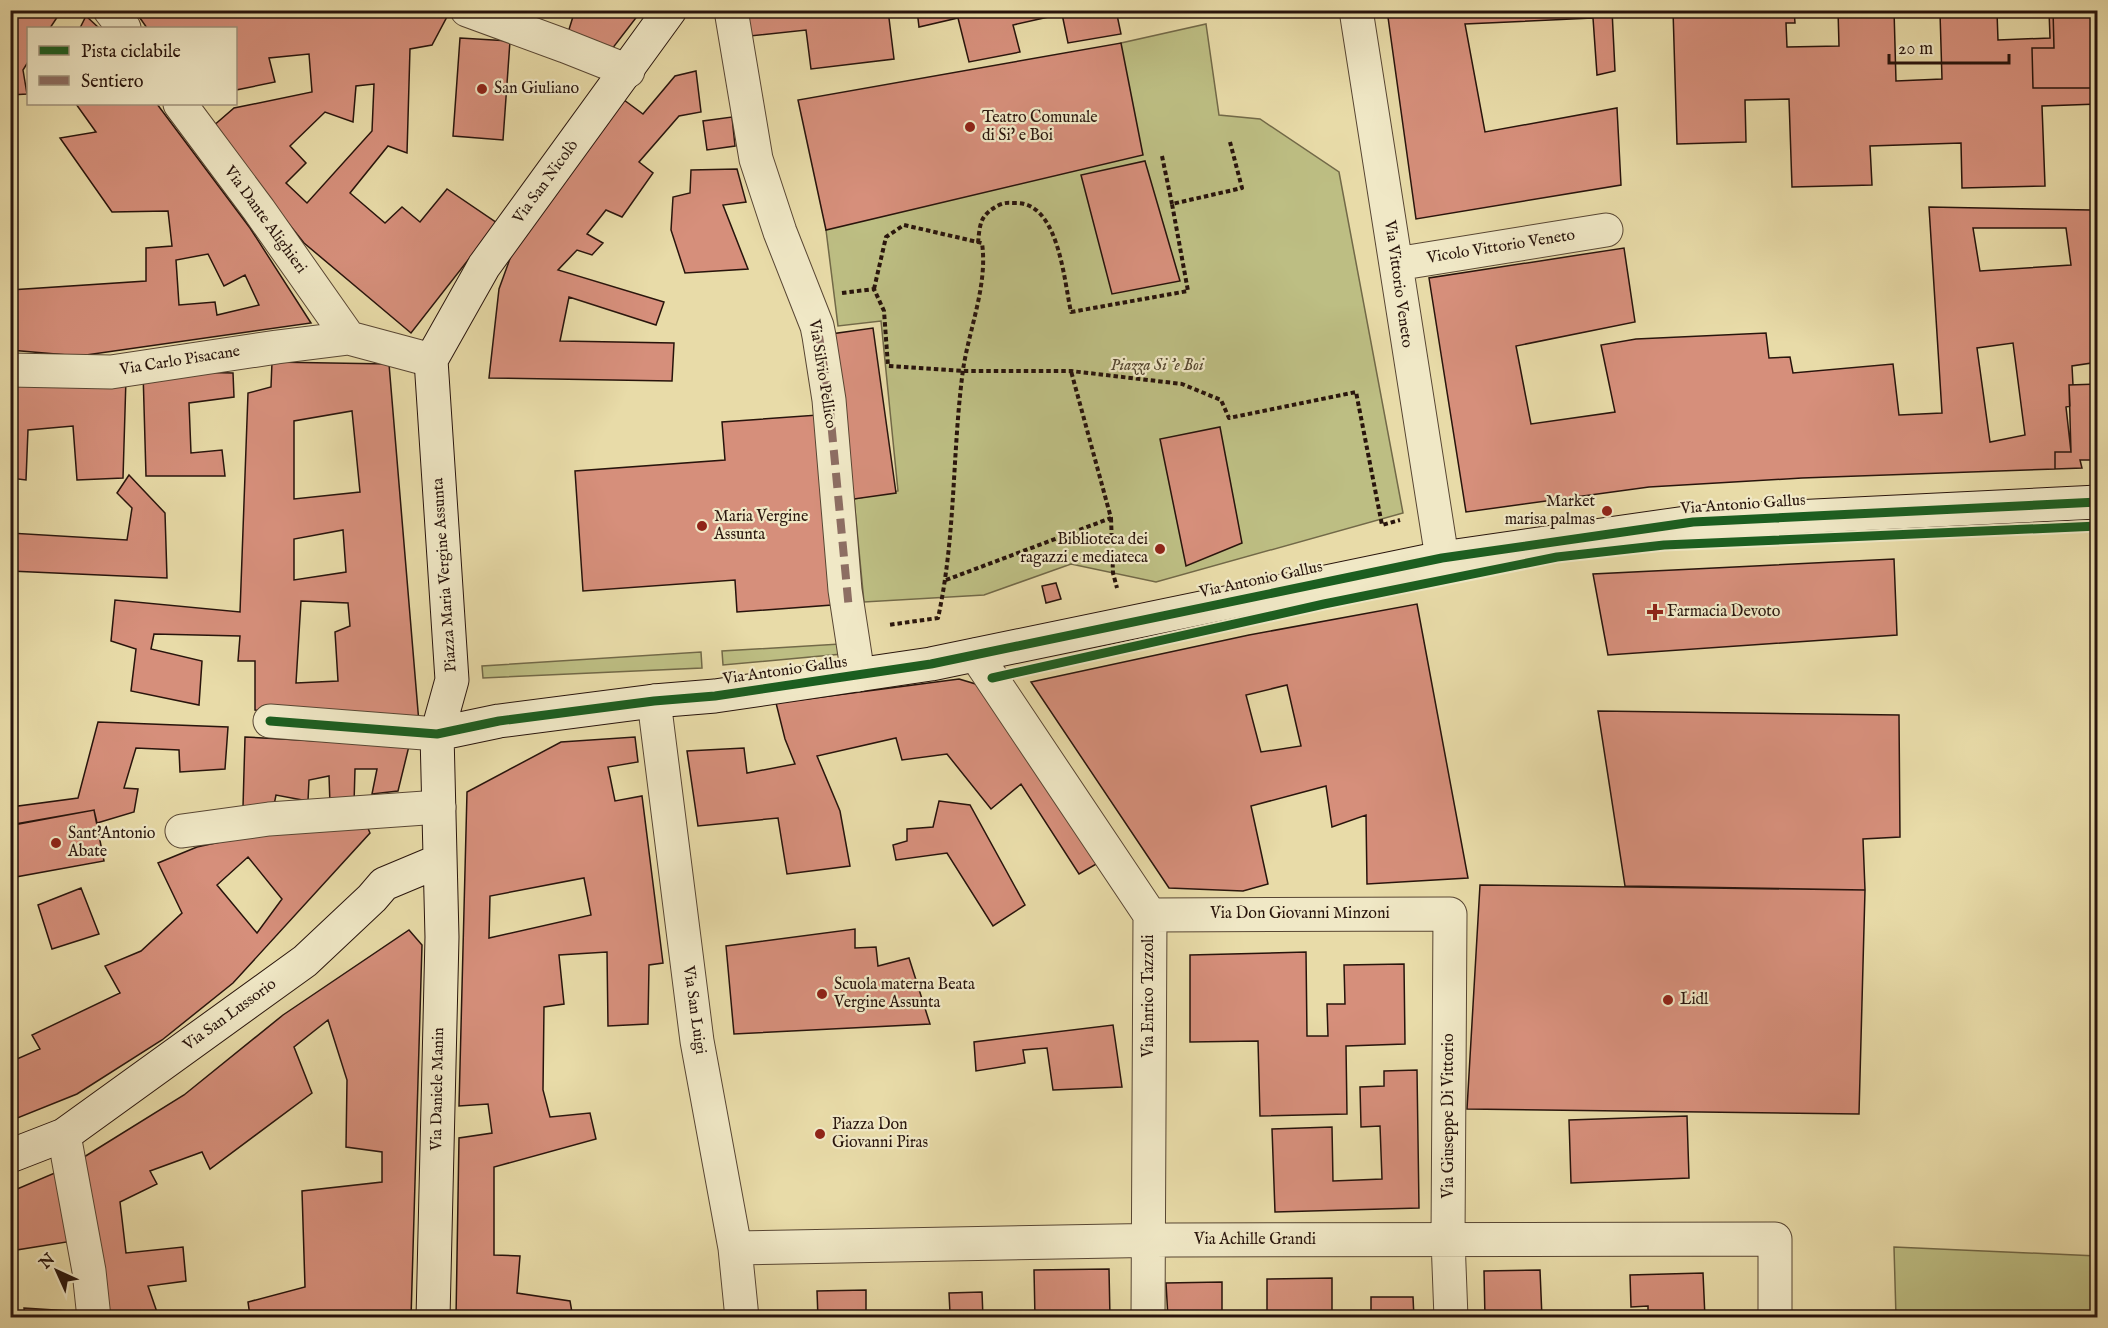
<svg xmlns="http://www.w3.org/2000/svg" width="2108" height="1328" font-family="'IM FELL English',serif">
<style>
.green{fill:#bdbe83;stroke:#726948;stroke-width:1.5}
.building{fill:#d68f7b;stroke:#28140c;stroke-width:1.5;fill-rule:evenodd}
.lines{fill:none;stroke-linecap:round;stroke-linejoin:round}
.street-casing{stroke:#584633;stroke-width:35}
.secondary-casing{stroke:#28140c;stroke-width:35}
.path{stroke:#28140c;stroke-width:4;stroke-dasharray:4.5 3;stroke-linecap:butt}
.street{stroke:#f0e8c6;stroke-width:33}
.secondary{stroke:#f0e8c6;stroke-width:33}
.quiet{stroke:#8d6e63;stroke-width:8;stroke-dasharray:15 8;stroke-linecap:butt}
.cycleway-casing{stroke:#f0e8c6;stroke-width:13}
.cycleway{stroke:#1b5e20;stroke-width:9}
.poi-dot{fill:#8f2418;stroke:#f0e8c6;stroke-width:2}
.labels{text-anchor:middle;dominant-baseline:central;stroke-width:4.5;stroke-linejoin:round;paint-order:stroke}
.poi-label{font-size:16px;fill:#28140c;stroke:#f0e8c6;text-anchor:start}
.street-label{font-size:16px;fill:#28140c;stroke:#f0e8c6}
.park-label{font-size:16px;font-style:italic;fill:#554730;stroke:#f0e8c6}
</style>
<rect width="100%" height="100%" fill="#e8dba8"/>
<filter id="stains"><feTurbulence type="fractalNoise" baseFrequency=".00333" numOctaves="4"/><feColorMatrix values="0 0 0 0 .2 0 0 0 0 .09 0 0 0 0 .02 0 0 0 .5 -.17"/></filter>
<radialGradient id="worn" r=".72"><stop offset=".6" stop-color="#630" stop-opacity="0"/><stop offset="1" stop-color="#630" stop-opacity=".3"/></radialGradient>
<path class="green" d="M1206 24 1219 115 1260 119 1339 172 1403 513 1156 582 1071 564 984 595 864 602 854 499 898 491 881 321 838 326 826 230 1121 43Z
M840 644 842 654 723 665 722 651Z
M701 652 702 668 483 678 482 666Z
M1894 1247 2097 1256V1317H1896Z"/>
<path class="building" d="M15 10H62L50 28H28V62L23 70 27 94 10 95V17Z
M435 10 449 13 432 45 410 49 407 153 388 146 350 193 385 223 402 207 420 222 447 189 497 223 411 333 304 243 212 127 234 108 312 92 309 54 269 58 275 82 236 90V28H147L135 11ZM374 84 372 131 307 203 286 183 306 163 290 146 325 112 353 122 356 86Z
M575 10H642L612 49 567 36Z
M745 10H888L894 59 811 69 806 30 750 36Z
M917 10H1116L1121 34 1068 43 1062 14 1013 25 1020 52 969 62 958 18 919 27Z
M1387 10H1612L1615 71 1597 75 1593 18 1465 24 1485 132 1617 108 1621 185 1416 219Z
M1673 10H1794L1795 23H1786L1787 47 1839 46 1838 10H1894L1896 81 1942 79 1940 13 1997 12 1998 40 2050 38 2049 10H2053L2054 48H2032L2033 88H2098V104L2042 106 2045 186 1962 188 1961 143 1870 146 1872 185 1792 187 1789 99 1745 100 1746 142 1677 144Z
M2053 10H2098V88H2033L2032 48H2054Z
M86 16 99 28H80Z
M460 38 510 41 503 140 453 136Z
M1121 43 1143 155 826 230 798 100Z
M696 71 701 112 679 116 639 162 653 173 622 217 606 210 587 234 603 243 592 255 577 250 558 270 664 302 656 325 569 297 560 341 674 343 672 381 489 378 499 289 516 242 624 100 643 114 675 76Z
M76 104H157L250 228 311 323 79 356 10 350V290L146 281V248L172 246 168 211 112 212 60 138 96 132ZM208 254 224 286 245 275 259 305 217 315 215 302 179 305 176 260Z
M732 117 735 146 707 150 703 121Z
M1145 161 1180 281 1112 294 1081 175Z
M737 169 746 202 723 205 748 269 685 273 671 230 673 197 690 193 691 170Z
M1929 207 2091 210 2098 287V362L2072 366 2073 385H2069L2070 406 2066 407 2071 452H2055V469L1802 478 1649 487 1466 512 1429 278 1624 248 1635 322 1516 346 1531 424 1615 412 1601 345 1636 339 1766 333 1769 358 1790 357 1793 373 1893 364 1899 415 1942 413ZM1973 228H2066L2071 265 1980 271ZM2013 343 2025 435 1990 442 1977 348Z
M873 328 896 493 854 499 831 334Z
M272 362 389 364 419 723 255 710V661H238L240 636 154 634 151 649 202 661 199 705 131 691 136 649 111 641 115 600 240 612 248 393 271 387ZM352 411 360 492 294 499V421ZM343 530 346 572 294 580V539ZM301 601 348 603 350 626 335 632 338 681 296 683Z
M143 371 233 373 234 397 189 403 191 453 222 450 225 476H146Z
M126 378 123 478 77 480 73 426 28 430 26 480 10 478V379Z
M2098 384V460H2080L2082 468 2055 469V452H2071L2069 385Z
M818 415 832 605 737 612 735 580 583 591 575 471 725 460 722 422Z
M1220 427 1242 543 1186 566 1160 439Z
M129 475 165 513 167 578 10 571V533L127 540 132 508 117 493Z
M1894 559 1897 635 1608 655 1593 574Z
M1056 583 1061 599 1046 603 1042 586Z
M1417 604 1468 878 1367 884 1366 815 1332 827 1326 786 1251 806 1268 884 1243 891 1169 888 1031 682 1249 635ZM1287 685 1301 746 1261 752 1246 695Z
M959 679 979 685 1105 859 1079 874 1021 784 991 809 947 754 902 760 896 738 817 756 840 811 850 866 787 874 778 818 698 826 687 751 744 748 747 773 795 764 785 739 776 703Z
M1598 711 1899 715 1900 837 1863 839 1865 890 1625 886Z
M98 722 228 727 225 769 180 772 179 750 136 748 124 788 138 789 134 812 97 823 94 810 13 825 11 807 78 798Z
M245 737 409 746 398 791 372 794 377 769H355L354 804H330L329 776 309 780 308 801 276 795 274 805 243 807Z
M635 737 638 762 608 767 615 801 642 796 663 963 649 965 648 1024 608 1026 607 952 559 955 564 1004 544 1007 543 1090 550 1117 590 1113 596 1139 494 1167V1255L520 1256 517 1293 570 1301 573 1318H456L459 1138 492 1133 488 1104 459 1106 467 792 561 742ZM584 878 591 915 489 938 490 896Z
M939 801 970 805 1025 905 993 926 947 853 896 860 893 845 907 841V829L933 827Z
M94 810 104 861 10 878V825Z
M365 821 370 833 233 983 162 1040 77 1094 10 1121V1062L40 1049 32 1035 120 993 105 966 141 951 182 913 158 863 197 847 299 825ZM248 857 282 899 257 933 217 885Z
M1480 885 1865 890 1859 1114 1467 1109Z
M81 888 99 934 52 949 38 905Z
M855 929V948L876 947 878 966 909 958 930 1024 734 1034 726 946Z
M409 930 422 945 411 1318H245L250 1316 248 1302 305 1287 302 1191 382 1182V1152L346 1147 347 1080 328 1020 294 1047 312 1093 210 1169 202 1152 150 1171 157 1184 120 1202 126 1253 183 1247 186 1281 148 1286 159 1318H106L84 1157 184 1095 283 1015Z
M1306 952 1307 1036H1328L1327 1004H1345L1344 965 1404 964 1405 1044 1346 1046 1347 1114 1260 1116 1258 1041 1190 1042V955Z
M1113 1025 1122 1087 1053 1090 1047 1048 1023 1050 1025 1063 976 1071 974 1042Z
M1417 1070 1419 1208 1275 1212 1272 1129 1332 1127 1333 1181 1382 1179 1380 1126 1361 1127 1360 1087 1384 1086V1071Z
M1687 1116 1689 1178 1571 1183 1569 1120Z
M57 1172 73 1241 10 1251V1192Z
M1109 1269 1110 1318H1035L1034 1270Z
M1540 1270 1542 1318H1485L1484 1271Z
M1703 1273 1705 1318H1648V1306L1631 1307 1630 1275Z
M1332 1278V1317H1371V1297H1413L1414 1318H1267V1279Z
M1222 1282V1318H1168L1166 1283Z
M866 1290V1318H818L817 1291Z
M982 1292 983 1318H913V1314L950 1313 949 1293Z
M24 1308 85 1312V1318H25Z"/>
<g class="lines">
<defs>
<path id="street" d="M110 10 124 28
M467 10 565 46 628 71
M731 10 756 159 780 232 817 326 819 336 829 400 845 590 858 675
M1356 10 1442 558
M180 104 259 210 349 338
M1396 264 1606 230
M10 370 111 372 277 347 349 338 431 360
M976 655 1150 915 1148 1318
M654 701 697 1041 735 1248 742 1318
M270 721 437 734
M182 831 269 819 439 807
M1150 915 1450 914 1448 1239 1451 1318
M64 1135 89 1271 94 1318
M735 1248 1171 1240 1775 1239V1318"/>
<path id="secondary" d="M437 734 499 721 654 701 715 696 931 664 1442 558 1693 522 2098 502
M10 1156 64 1135 305 961 372 898 384 884 439 861
M433 1318 442 937 437 734 452 680 431 360 484 266 670 10"/>
</defs>
<use href="#street" class="street-casing"/>
<use href="#secondary" class="secondary-casing"/>
<path class="path" d="M1162 156 1172 204
M978 243C980 223 980 215 999 205 1005 202 1010 203 1017 203 1059 204 1064 281 1071 312L1188 291 1172 204 1242 188 1230 142
M874 289 886 237 904 225 982 243C988 285 969 329 963 370 952 452 956 536 938 618L888 625
M842 293 874 289 884 311 888 366 963 371H1071L1182 384 1221 400 1229 418 1356 392 1382 525 1400 520
M1111 518 1113 573 1117 588
M946 580 1111 518 1071 371"/>
<use href="#street" class="street"/>
<use href="#secondary" class="secondary"/>
<path class="quiet" d="M819 336 829 400 849 610"/>
<defs>
<path id="cycleway" d="M992 678 1324 604 1557 557 1664 545 2098 526
M270 721 437 734 499 721 654 701 715 696 931 664 1442 558 1693 522 2098 502"/>
</defs>
<use href="#cycleway" class="cycleway-casing"/>
<use href="#cycleway" class="cycleway"/>
</g>
<g class="poi-dot">
<circle cx="482" cy="89" r="6"/>
<circle cx="970" cy="127" r="6"/>
<circle cx="1607" cy="511" r="6"/>
<circle cx="702" cy="526" r="6"/>
<circle cx="1160" cy="549" r="6"/>
<path d="M1652 603h6v6h6v6h-6v6h-6v-6h-6v-6h6z"/>
<circle cx="56" cy="843" r="6"/>
<circle cx="822" cy="994" r="6"/>
<circle cx="1668" cy="1000" r="6"/>
<circle cx="820" cy="1134" r="6"/>
</g>
<g class="labels">
<g class="poi-label">
<text x="494" y="89">San Giuliano</text>
<text x="982" y="118">Teatro Comunale<tspan x="982" dy="18">di Si' e Boi</tspan></text>
<text x="1595" y="502" text-anchor="end">Market<tspan x="1595" dy="18">marisa palmas</tspan></text>
<text x="714" y="517">Maria Vergine<tspan x="714" dy="18">Assunta</tspan></text>
<text x="1148" y="540" text-anchor="end">Biblioteca dei<tspan x="1148" dy="18">ragazzi e mediateca</tspan></text>
<text x="1667" y="612">Farmacia Devoto</text>
<text x="68" y="834">Sant'Antonio<tspan x="68" dy="18">Abate</tspan></text>
<text x="834" y="985">Scuola materna Beata<tspan x="834" dy="18">Vergine Assunta</tspan></text>
<text x="1680" y="1000">Lidl</text>
<text x="832" y="1125">Piazza Don<tspan x="832" dy="18">Giovanni Piras</tspan></text>
</g>
<g class="street-label">
<text transform="translate(546 182) rotate(-54)">Via San Nicolò</text>
<text transform="translate(265 220) rotate(54)">Via Dante Alighieri</text>
<text transform="translate(1501 247) rotate(-9)">Vicolo Vittorio Veneto</text>
<text transform="translate(1398 284) rotate(82)">Via Vittorio Veneto</text>
<text transform="translate(180 361) rotate(-9)">Via Carlo Pisacane</text>
<text transform="translate(822 374) rotate(81)">Via Silvio Pellico</text>
<text transform="translate(1743 505) rotate(-4)">Via Antonio Gallus</text>
<text transform="translate(445 575) rotate(-94)">Piazza Maria Vergine Assunta</text>
<text transform="translate(1261 580) rotate(-12)">Via Antonio Gallus</text>
<text transform="translate(785 671) rotate(-8)">Via Antonio Gallus</text>
<text x="1300" y="914">Via Don Giovanni Minzoni</text>
<text transform="translate(1149 996) rotate(-90)">Via Enrico Tazzoli</text>
<text transform="translate(694 1010) rotate(82)">Via San Luigi</text>
<text transform="translate(230 1015) rotate(-36)">Via San Lussorio</text>
<text transform="translate(438 1089) rotate(-89)">Via Daniele Manin</text>
<text transform="translate(1449 1116) rotate(-90)">Via Giuseppe Di Vittorio</text>
<text x="1255" y="1240">Via Achille Grandi</text>
</g>
<g class="park-label">
<text x="1157" y="366">Piazza Si ’e Boi</text>
</g>
</g>
<rect width="2108" height="1328" fill="none" stroke="#e8dba8" stroke-width="36"/>
<rect x="12" y="12" width="2084" height="1304" fill="none" stroke="#28140c" stroke-width="3"/>
<rect x="18" y="18" width="2072" height="1292" fill="none" stroke="#28140c" stroke-width="1.5"/>
<rect x="27" y="27" width="210" height="78" fill="#f0e8c6" stroke="#a0937c" stroke-width="1.5"/>
<rect x="39" y="46" width="30" height="9" fill="#1b5e20" stroke="#a0937c" stroke-width="1.5"/>
<text x="81" y="57" font-size="18" fill="#28140c">Pista ciclabile</text>
<rect x="39" y="76" width="30" height="9" fill="#8d6e63" stroke="#a0937c" stroke-width="1.5"/>
<text x="81" y="87" font-size="18" fill="#28140c">Sentiero</text>
<g transform="translate(57 1271) rotate(315)" stroke="#f0e8c6" stroke-width="4.5" paint-order="stroke">
<path d="M0-4.5L10 22L0 15L-10 22Z" fill="#28140c"/>
<text y="-9" font-size="16" font-weight="bold" text-anchor="middle" fill="#28140c">N</text>
</g>
<path d="M1889 54v9h120v-9" fill="none" stroke="#28140c" stroke-width="3"/>
<text x="1898" y="54" font-size="18" fill="#28140c" stroke="#f0e8c6" stroke-width="4.5" paint-order="stroke">20 m</text>
<rect width="100%" height="100%" filter="url(#stains)"/>
<rect width="100%" height="100%" fill="url(#worn)"/>
</svg>
